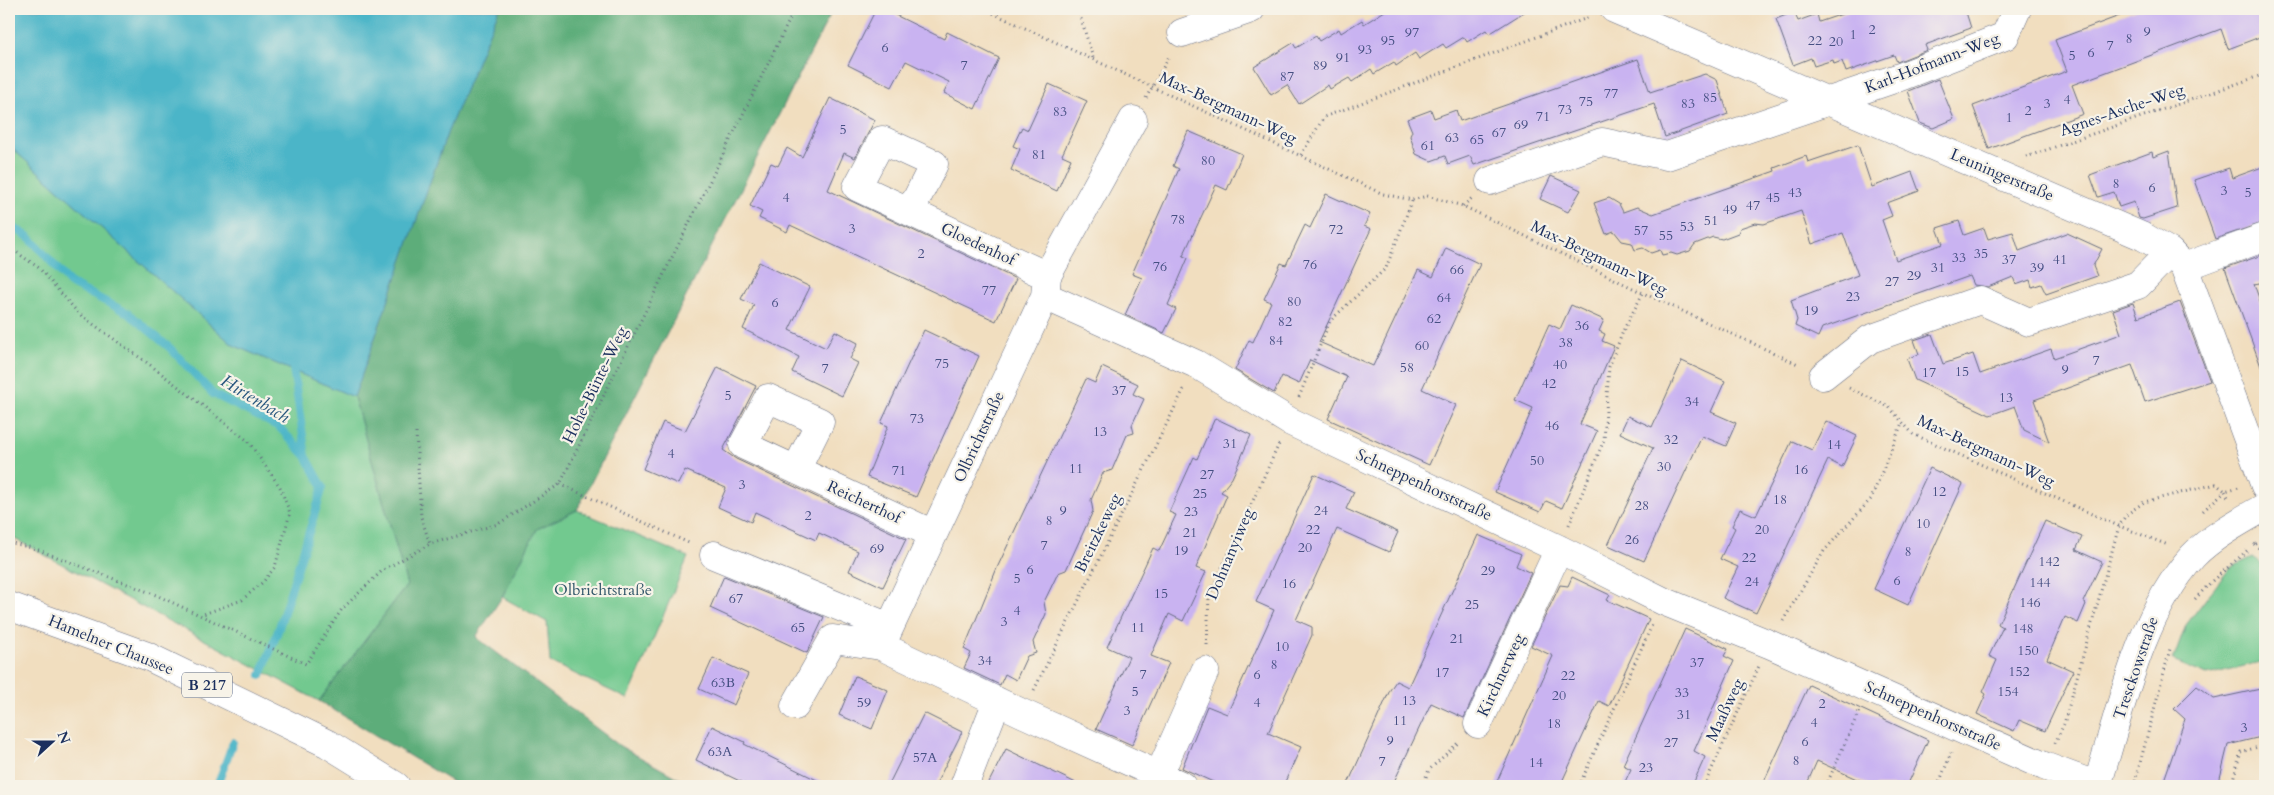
<svg xmlns="http://www.w3.org/2000/svg" width="2274" height="795" font-family="Cardo,serif">
<style>
.green{fill:#72c98f;stroke:#467c76}
.forest{fill:#5dad7a;stroke:#3c6e6c}
.water{fill:#4bb5c8;stroke:#337293}
.lines{fill:none;stroke-linecap:round;stroke-linejoin:round}
.stream{stroke:#4bb5c8;stroke-width:8}
.building{fill:#c9b3f1}
.minor-casing{stroke:#666c80;stroke-width:29}
.major-casing{stroke:#666c80;stroke-width:29}
.path{stroke:#666c80;stroke-width:3;stroke-dasharray:1 4;stroke-linecap:butt}
.minor{stroke:#fff;stroke-width:28}
.major{stroke:#fff;stroke-width:28}
.labels{text-anchor:middle;dominant-baseline:central;stroke-width:4.5;stroke-linejoin:round;paint-order:stroke}
.number-label{font-size:14px;fill:#465083}
.shield{fill:#f7f3e8;stroke:#5d6a87;stroke-width:1}
.shield-label{font-size:15px;font-weight:bold;fill:#1b2f5e}
.street-label{font-size:16px;fill:#1b2f5e;stroke:#f7f3e8}
.park-label{font-size:16px;fill:#31566a;stroke:#f7f3e8}
.water-label{font-size:18px;font-style:italic;fill:#29577e;stroke:#f7f3e8}
</style>
<rect width="100%" height="100%" fill="#f7f3e8"/>
<filter id="ink" filterUnits="userSpaceOnUse"><feTurbulence type="fractalNoise" baseFrequency=".02" numOctaves="2"/><feDisplacementMap in="SourceGraphic" scale="10" xChannelSelector="R" yChannelSelector="G"/><feConvolveMatrix kernelMatrix="1 2 1 2 8 2 1 2 1" color-interpolation-filters="sRGB"/></filter>
<filter id="wash" filterUnits="userSpaceOnUse"><feTurbulence type="fractalNoise" baseFrequency=".0096" numOctaves="4" result="noise"/><feDisplacementMap in="SourceGraphic" scale="20" xChannelSelector="R" yChannelSelector="G"/><feGaussianBlur stdDeviation="1.12" result="paint"/><feColorMatrix in="noise" values="0 0 0 0 0 0 0 0 0 0 0 0 0 0 0 0 0 1.4 0 .05"/><feComposite in="paint" operator="in"/></filter>
<g filter="url(#wash)">
<rect width="100%" height="100%" fill="#f1debf"/>
<path class="green" d="M9 139 15 151 233 345 354 397 407 585 319 701 9 536Z
M577 510 688 557 628 699 550 662 547 622 502 597 537 529Z
M2253 557 2265 566V661L2207 675 2173 661 2186 625 2208 596 2230 568Z"/>
<path class="forest" d="M499 9H833L577 510 537 529 502 597 476 637 620 746 692 786H459L319 701 407 585 354 397 448 131Z"/>
<path class="water" d="M11 9H499L448 131 354 397 233 345 15 151 9 139V18Z"/>
<g class="lines">
<path class="stream" d="M9 225 29 237 71 284 128 313 170 348 213 394 279 427 306 456 323 487 278 631 261 675
M292 362 306 456
M217 786 233 742"/>
</g>
<g id="blocks">
<path class="building" d="M876 9H883L944 39 947 32 999 58 975 109 944 93 949 82 906 61 892 87 848 65Z
M1388 9H1529L1489 34 1486 30 1467 42 1464 37 1446 48 1443 44 1419 59 1415 53 1396 66 1394 62 1374 74 1371 69 1352 82 1349 78 1330 89 1328 85 1299 104 1287 85 1271 95 1254 67 1293 43 1296 48 1316 36 1319 41 1339 29 1341 33 1362 20 1364 24Z
M1857 9H1965L1971 28 1925 45 1927 50 1897 62 1894 55 1846 72 1842 61 1834 64 1833 60 1814 66 1811 58 1793 65 1776 19 1794 12 1798 21 1817 14 1819 22Z
M2138 9H2265V35L2228 49 2221 29 2072 85 2083 114 1989 149 1973 106 2067 71 2055 40Z
M1638 59 1650 92 1705 74 1717 80 1728 114 1665 137 1654 104 1474 165 1470 156 1448 164 1445 156 1431 161 1416 154 1410 136 1412 131 1407 119 1431 110 1434 118 1456 110 1460 121Z
M1938 79 1954 119 1933 128 1920 123 1908 91Z
M1049 84 1087 101 1062 155 1071 159 1057 191 1011 170 1020 149 1013 146 1022 127 1028 130Z
M830 98 875 120 855 158 844 153 828 190 1016 279 996 321 790 225 787 232 759 218 762 212 750 206 771 163 778 166 787 148 802 157Z
M1188 131 1242 154 1227 190 1216 185 1183 256 1188 258 1168 305 1176 309 1164 333 1125 315 1142 278 1132 274 1179 169 1173 166Z
M1858 145 1872 187 1912 172 1919 191 1887 203 1892 216 1882 220 1896 260 1943 244 1937 228 1959 221 1964 235 1984 228 1988 239 2013 232 2019 251 2067 233 2102 249 2093 266 2097 276 2046 294 2041 284 2032 287 2030 280 2016 285 2013 277 1988 287 1974 285 1970 276 1822 328 1818 337 1795 326 1797 320 1791 300 1858 275 1843 233 1812 244 1801 211 1764 224 1755 223 1740 228 1738 233 1722 239 1713 237 1695 244 1690 251 1677 255 1671 253 1662 255 1660 250 1651 253 1643 248 1635 250 1632 243 1622 241 1614 231 1606 234 1594 203 1609 198 1619 204 1623 212 1637 207 1653 214 1775 171 1774 168 1806 156 1808 162Z
M2169 151 2177 208 2143 219 2139 218 2134 202 2119 207 2114 192 2098 197 2090 175 2152 152 2153 157Z
M2265 166V222L2215 239 2194 180 2229 168 2232 178Z
M1551 176 1581 190 1568 212 1540 199Z
M1326 194 1370 214 1364 226 1371 229 1319 342 1373 366 1418 270 1433 277 1446 248 1480 264 1422 389 1456 405 1429 465 1328 419 1347 377 1310 360 1299 384 1282 376 1274 393 1235 370 1249 340 1253 342 1271 302 1264 299 1281 263 1286 265 1305 225 1310 228Z
M2265 254V282L2254 284 2265 315V371L2263 372 2225 268Z
M759 262 810 287 789 330 826 348 835 331 858 343 850 359 858 363 842 396 792 372 799 357 743 329 754 305 741 299Z
M2180 302 2210 381 2145 402 2132 365 2034 400 2049 442 2024 430 2015 406 1990 415 1915 380 1907 359 1919 354 1914 340 1932 334 1943 364 1973 354 1980 374 2051 349 2054 358 2121 334 2113 310 2133 303 2138 317Z
M1571 305 1604 320 1599 331 1605 334 1602 341 1614 346 1580 424 1597 431 1562 508 1546 501 1540 512 1495 492 1533 408 1515 400 1549 324 1560 329Z
M924 330 979 356 916 497 867 477 888 426 881 423Z
M1682 361 1725 381 1711 412 1736 423 1726 446 1702 436 1644 561 1608 545 1653 448 1620 433 1628 416 1652 427Z
M718 367 756 386 723 450 736 459 906 539 883 587 849 571 858 551 819 533 816 540 755 512 751 522 718 507 726 488 685 470 678 484 643 469 663 422 685 431Z
M1102 367 1138 384 1133 394 1144 399 1132 425 1134 433 1127 435 1112 470 1103 473 1091 500 1093 511 1066 570 1058 573 1044 602 1046 614 1033 642 1036 653 1027 656 1016 680 1005 674 1000 685 964 668 971 653 964 649 997 568 1086 379 1095 383Z
M1215 418 1251 435 1232 478 1221 492 1227 495 1196 568 1206 572 1183 621 1169 614 1151 656 1169 663 1132 745 1096 729 1129 657 1107 647 1153 548 1159 551 1176 515 1169 512 1194 457 1197 459Z
M1826 421 1857 436 1842 467 1828 460 1756 613 1723 598 1738 567 1720 559 1735 528 1732 526 1740 509 1756 516 1792 441 1812 450Z
M1930 468 1963 484 1908 605 1874 589Z
M1314 474 1354 492 1346 509 1398 532 1389 552 1337 529 1296 620 1312 627V635L1268 733 1301 747 1283 786H1222L1182 768 1207 706 1227 714 1266 628 1274 610 1256 602Z
M2045 521 2082 537 2076 550 2102 562 2083 602 2086 604 2078 623 2065 617 2047 659 2073 671 2045 731 2019 720 2014 731 1977 714 1986 694 1983 692 1997 660 1989 656 2003 627 1998 624Z
M1478 535 1521 554 1516 566 1531 573 1464 718 1431 703 1392 786H1347L1390 690 1396 681 1408 687Z
M724 576 824 617 807 653 710 608Z
M1572 577 1610 595 1607 600 1649 619 1609 706 1599 701 1560 786H1495L1553 656 1531 646 1560 585 1568 586Z
M1685 629 1728 649 1724 656 1734 661 1694 751 1705 757 1692 786H1623L1631 769 1623 765Z
M713 658 748 674 734 705 699 689Z
M855 676 888 690 872 729 839 715Z
M1809 685 1928 740 1907 786H1872L1817 761 1806 786H1762Z
M2197 686 2214 699 2265 688V736L2228 745 2218 786H2162L2185 719 2174 709Z
M924 713 962 732 935 786H888Z
M712 726 745 742 744 744 829 786H750L696 760Z
M1006 749 1082 786H987Z"/>
</g>
</g>
<g filter="url(#ink)">
<use href="#blocks" fill-opacity="0" stroke="#666c80" stroke-width="1"/>
<g class="lines">
<defs>
<path id="minor" d="M1614 9 2144 237 2170 252 2184 267 2265 486
M1182 33 1251 9
M1133 120 1047 276 1045 296 881 646 1022 713 1183 786
M1490 181 1602 142 1667 156 1900 77 2005 36 2017 9
M910 212 934 164 882 140 857 187 1047 276
M2184 267 2265 237
M1045 296 1196 364 1289 421 1559 549 1663 601 1769 644 2044 766 2098 786
M1823 376 1870 339 1980 300 2029 322 2138 285 2170 252
M796 470 820 422 768 398 743 445 933 534
M714 555 889 627
M795 706 833 639 881 646
M1478 724 1559 549
M1159 775 1205 671
M964 786 997 701
M2097 786C2120 712 2140 614 2193 556 2211 537 2242 520 2265 507"/>
<path id="major" d="M9 606 147 656 328 744 396 786"/>
</defs>
<use href="#minor" class="minor-casing"/>
<use href="#major" class="major-casing"/>
<path class="path" d="M984 9 1383 194 1412 200 1427 196 1463 206 1643 293 1800 365
M1078 9 1093 58
M1146 98 1170 55
M1301 155 1324 117 1590 17
M2026 157 2265 74
M1463 206 1472 198
M9 247 39 268 79 314 153 367 248 441 280 487 290 513 275 567 263 582 242 600 201 615
M1849 388 1889 407 1913 434 2114 524 2168 545
M1299 397 1330 321 1386 268 1412 201
M416 433 421 517 430 544
M560 484 691 544
M2203 511 2225 491 2229 499
M1569 525 1604 440 1609 367 1624 329 1643 293
M9 542 36 549 156 595 306 664 342 609 383 570 430 544 498 524 560 484 795 9
M2254 544 2265 553
M2256 544 2265 541
M2195 599 2212 581 2249 549
M1783 621 1824 551 1871 499 1902 423
M1207 645 1209 596 1279 444
M1034 690 1185 387
M2055 743 2064 724 2119 526 2126 515 2144 502 2216 484 2225 491 2239 487
M1422 786 1429 770 1460 741
M1579 786 1652 625
M1704 786 1759 666
M1826 786 1859 711
M1938 786 1951 753
M2134 786 2170 649
M2231 786 2241 752 2265 745"/>
<use href="#minor" class="minor"/>
<use href="#major" class="major"/>
</g>
</g>
<g class="labels">
<g class="number-label">
<text x="1872" y="29">2</text>
<text x="2147" y="31">9</text>
<text x="1412" y="32">97</text>
<text x="1853" y="34">1</text>
<text x="2129" y="38">8</text>
<text x="1388" y="40">95</text>
<text x="1815" y="40">22</text>
<text x="1836" y="41">20</text>
<text x="2110" y="45">7</text>
<text x="885" y="47">6</text>
<text x="1365" y="49">93</text>
<text x="2091" y="52">6</text>
<text x="2072" y="55">5</text>
<text x="1343" y="57">91</text>
<text x="964" y="65">7</text>
<text x="1320" y="65">89</text>
<text x="1287" y="76">87</text>
<text x="1611" y="93">77</text>
<text x="1710" y="97">85</text>
<text x="2067" y="99">4</text>
<text x="1586" y="101">75</text>
<text x="1688" y="103">83</text>
<text x="2047" y="103">3</text>
<text x="1565" y="109">73</text>
<text x="2028" y="110">2</text>
<text x="1060" y="111">83</text>
<text x="1543" y="116">71</text>
<text x="2009" y="117">1</text>
<text x="1521" y="124">69</text>
<text x="843" y="129">5</text>
<text x="1499" y="132">67</text>
<text x="1452" y="137">63</text>
<text x="1477" y="139">65</text>
<text x="1428" y="145">61</text>
<text x="1039" y="154">81</text>
<text x="1208" y="160">80</text>
<text x="2116" y="183">8</text>
<text x="2152" y="187">6</text>
<text x="2224" y="190">3</text>
<text x="1795" y="192">43</text>
<text x="2248" y="192">5</text>
<text x="786" y="197">4</text>
<text x="1773" y="197">45</text>
<text x="1753" y="205">47</text>
<text x="1730" y="209">49</text>
<text x="1178" y="219">78</text>
<text x="1711" y="220">51</text>
<text x="1687" y="226">53</text>
<text x="852" y="228">3</text>
<text x="1336" y="229">72</text>
<text x="1641" y="230">57</text>
<text x="1666" y="235">55</text>
<text x="921" y="253">2</text>
<text x="1981" y="253">35</text>
<text x="1959" y="257">33</text>
<text x="2009" y="259">37</text>
<text x="2060" y="259">41</text>
<text x="1310" y="264">76</text>
<text x="1160" y="266">76</text>
<text x="1938" y="267">31</text>
<text x="2037" y="267">39</text>
<text x="1457" y="269">66</text>
<text x="1914" y="275">29</text>
<text x="1892" y="281">27</text>
<text x="989" y="290">77</text>
<text x="1853" y="296">23</text>
<text x="1444" y="297">64</text>
<text x="1294" y="301">80</text>
<text x="775" y="302">6</text>
<text x="1811" y="310">19</text>
<text x="1434" y="318">62</text>
<text x="1285" y="321">82</text>
<text x="1582" y="325">36</text>
<text x="1276" y="340">84</text>
<text x="1566" y="342">38</text>
<text x="1422" y="345">60</text>
<text x="2096" y="360">7</text>
<text x="942" y="363">75</text>
<text x="1560" y="364">40</text>
<text x="1407" y="367">58</text>
<text x="825" y="368">7</text>
<text x="2065" y="369">9</text>
<text x="1962" y="371">15</text>
<text x="1929" y="372">17</text>
<text x="1549" y="383">42</text>
<text x="1119" y="390">37</text>
<text x="728" y="395">5</text>
<text x="2006" y="397">13</text>
<text x="1692" y="401">34</text>
<text x="917" y="418">73</text>
<text x="1552" y="425">46</text>
<text x="1100" y="431">13</text>
<text x="1671" y="439">32</text>
<text x="1230" y="443">31</text>
<text x="1834" y="444">14</text>
<text x="671" y="453">4</text>
<text x="1537" y="460">50</text>
<text x="1664" y="466">30</text>
<text x="1076" y="468">11</text>
<text x="1801" y="469">16</text>
<text x="899" y="470">71</text>
<text x="1207" y="474">27</text>
<text x="742" y="484">3</text>
<text x="1939" y="491">12</text>
<text x="1200" y="493">25</text>
<text x="1780" y="499">18</text>
<text x="1642" y="505">28</text>
<text x="1063" y="510">9</text>
<text x="1321" y="510">24</text>
<text x="1191" y="511">23</text>
<text x="808" y="515">2</text>
<text x="1049" y="520">8</text>
<text x="1923" y="523">10</text>
<text x="1313" y="529">22</text>
<text x="1762" y="529">20</text>
<text x="1190" y="532">21</text>
<text x="1632" y="539">26</text>
<text x="1044" y="545">7</text>
<text x="1305" y="547">20</text>
<text x="877" y="548">69</text>
<text x="1181" y="550">19</text>
<text x="1908" y="551">8</text>
<text x="1749" y="557">22</text>
<text x="2049" y="561">142</text>
<text x="1030" y="569">6</text>
<text x="1488" y="570">29</text>
<text x="1017" y="578">5</text>
<text x="1897" y="580">6</text>
<text x="1752" y="581">24</text>
<text x="2040" y="582">144</text>
<text x="1289" y="583">16</text>
<text x="1161" y="593">15</text>
<text x="736" y="598">67</text>
<text x="2030" y="602">146</text>
<text x="1472" y="604">25</text>
<text x="1017" y="610">4</text>
<text x="1004" y="621">3</text>
<text x="798" y="627">65</text>
<text x="1138" y="627">11</text>
<text x="2023" y="628">148</text>
<text x="1457" y="638">21</text>
<text x="1282" y="646">10</text>
<text x="2028" y="650">150</text>
<text x="985" y="660">34</text>
<text x="1697" y="662">37</text>
<text x="1274" y="664">8</text>
<text x="2019" y="671">152</text>
<text x="1442" y="672">17</text>
<text x="1143" y="674">7</text>
<text x="1257" y="674">6</text>
<text x="1568" y="675">22</text>
<text x="723" y="682">63B</text>
<text x="1135" y="691">5</text>
<text x="2008" y="691">154</text>
<text x="1682" y="692">33</text>
<text x="1559" y="695">20</text>
<text x="1409" y="700">13</text>
<text x="864" y="702">59</text>
<text x="1257" y="702">4</text>
<text x="1822" y="703">2</text>
<text x="1127" y="710">3</text>
<text x="1684" y="714">31</text>
<text x="1400" y="720">11</text>
<text x="1814" y="722">4</text>
<text x="1554" y="723">18</text>
<text x="2244" y="727">3</text>
<text x="1390" y="740">9</text>
<text x="1805" y="741">6</text>
<text x="1671" y="742">27</text>
<text x="720" y="751">63A</text>
<text x="925" y="757">57A</text>
<text x="1796" y="760">8</text>
<text x="1382" y="761">7</text>
<text x="1536" y="762">14</text>
<text x="1646" y="767">23</text>
</g>
<rect class="shield" x="182" y="672.5" width="50" height="25" rx="4"/>
<g class="shield-label">
<text x="207" y="685">B 217</text>
</g>
<g class="street-label">
<text transform="translate(1932 63) rotate(-21)">Karl-Hofmann-Weg</text>
<text transform="translate(1228 108) rotate(25)">Max-Bergmann-Weg</text>
<text transform="translate(2122 110) rotate(-19)">Agnes-Asche-Weg</text>
<text transform="translate(2002 175) rotate(23)">Leuningerstraße</text>
<text transform="translate(978 244) rotate(25)">Gloedenhof</text>
<text transform="translate(1599 258) rotate(26)">Max-Bergmann-Weg</text>
<text transform="translate(595 385) rotate(-64)">Hohe-Bünte-Weg</text>
<text transform="translate(979 437) rotate(-65)">Olbrichtstraße</text>
<text transform="translate(1986 451) rotate(25)">Max-Bergmann-Weg</text>
<text transform="translate(1424 485) rotate(25)">Schneppenhorststraße</text>
<text transform="translate(864 502) rotate(25)">Reicherthof</text>
<text transform="translate(1098 533) rotate(-64)">Breitzkeweg</text>
<text transform="translate(1230 554) rotate(-67)">Dohnanyiweg</text>
<text transform="translate(111 645) rotate(22)">Hamelner Chaussee</text>
<text transform="translate(2136 668) rotate(-71)">Tresckowstraße</text>
<text transform="translate(1501 675) rotate(-65)">Kirchnerweg</text>
<text transform="translate(1725 710) rotate(-65)">Maaßweg</text>
<text transform="translate(1933 716) rotate(24)">Schneppenhorststraße</text>
</g>
<g class="park-label">
<text x="603" y="590">Olbrichtstraße</text>
</g>
<g class="water-label">
<text transform="translate(255 399) rotate(31)">Hirtenbach</text>
</g>
</g>
<rect width="2274" height="795" fill="none" stroke="#f7f3e8" stroke-width="30"/>
<g transform="translate(52 742) rotate(69)" stroke="#f7f3e8" stroke-width="4" paint-order="stroke">
<path d="M0-4L9 19L0 12L-9 19Z" fill="#1b2f5e"/>
<text y="-8" font-size="14" font-weight="bold" text-anchor="middle" fill="#1b2f5e">N</text>
</g>
</svg>
